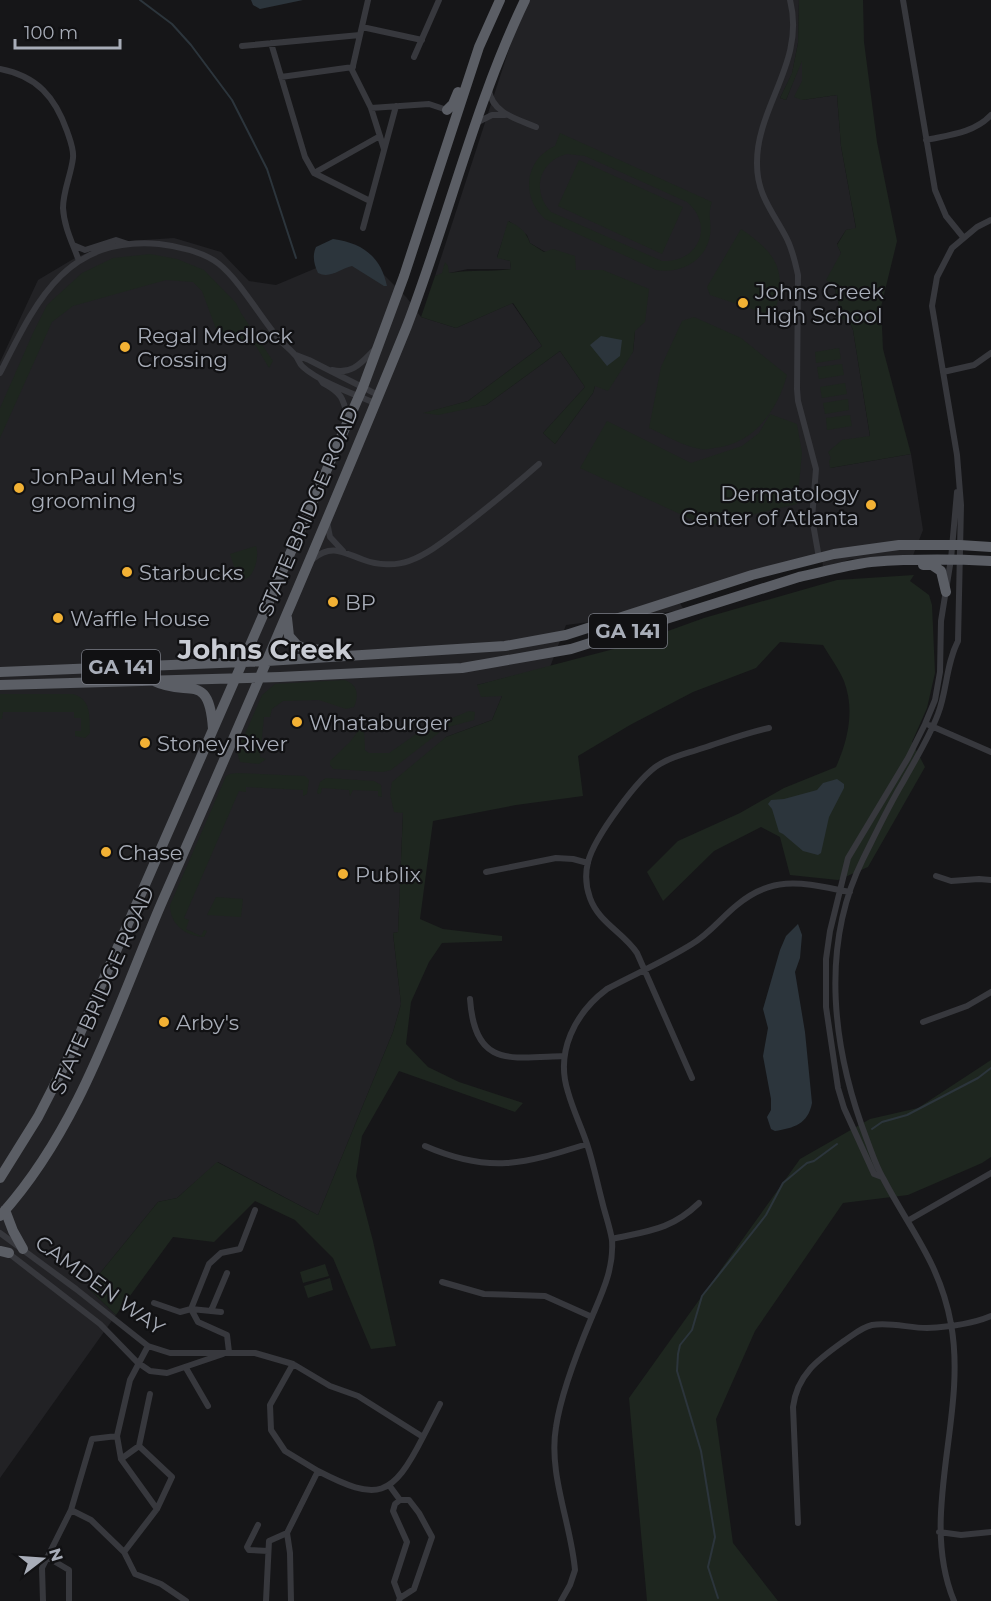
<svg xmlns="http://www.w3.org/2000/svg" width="991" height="1601" font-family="Montserrat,sans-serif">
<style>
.built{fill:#222225}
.green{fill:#1e261f;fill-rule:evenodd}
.water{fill:#2c353c}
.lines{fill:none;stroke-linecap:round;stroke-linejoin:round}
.stream{stroke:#2c353c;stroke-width:2}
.minor{stroke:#37383d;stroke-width:6}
.trunk{stroke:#5b5e65;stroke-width:10}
.poi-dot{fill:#f2b134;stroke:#111113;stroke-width:2}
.labels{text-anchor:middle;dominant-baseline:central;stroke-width:4.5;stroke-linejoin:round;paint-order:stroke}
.shield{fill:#111113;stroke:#7b7e86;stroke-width:1.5}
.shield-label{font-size:20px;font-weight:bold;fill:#a8adb8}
.poi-label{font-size:21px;fill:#a8adb8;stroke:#111113;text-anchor:start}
.street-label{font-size:21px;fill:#a8adb8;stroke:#111113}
.district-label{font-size:27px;font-weight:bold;fill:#c9ccd4;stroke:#111113}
</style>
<rect width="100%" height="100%" fill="#161618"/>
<path class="built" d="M525 0H799L798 43 792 74 780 98 786 100 802 59V100L837 95 841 146 856 229 846 230 837 244 841 253 834 286 843 319 848 318 853 330 870 437 831 459 830 468 911 454 923 530 912 558 851 559 823 568 822 558 677 598 684 610 566 625 550 667 477 685 502 696 492 720 446 737 403 813 398 932 393 933 401 1004 393 1032 318 1215 218 1162 177 1198 158 1202 88 1288 116 1315 0 1478V362L38 280 75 258 113 242 174 238 221 252 249 281 276 285 359 250 407 298 421 317 456 328 512 303 542 346 468 401 425 413 486 405 560 351 585 387 543 433 555 444 593 393 595 386 633 352 635 331 603 270H576L530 243 527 235 509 221 497 257 510 261 511 269H468L435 276Z"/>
<path class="green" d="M799 0H863L864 42 877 142 897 241 881 307 883 349 911 454 830 468 829 461 831 458 828 452 842 440 870 436 853 330 848 318 843 320 834 286 826 280 841 253 837 245 846 230 856 228 841 146 837 95 802 100 794 97 802 81V61L786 100 780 98 792 73 798 43Z
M560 133 712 202C707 216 712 221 710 235 706 261 681 274 656 270L545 219C521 198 524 160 555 146ZM567 154 585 156 687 202C715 226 698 263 662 261L551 212C531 191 539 161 567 154Z
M579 160 683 207 662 254 558 206Z
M508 221C519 226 526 231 530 243L544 252 553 249 575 256 576 270H603L649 289 645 322 635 331 633 352 608 391 595 386 593 393 555 444 543 433 585 387 560 351 486 405 438 415 423 413 468 401 542 346 513 303 456 328 421 317 435 276 442 273 445 262 448 266 449 273C472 269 490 272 511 269L510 261 497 258Z
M741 229C777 253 789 273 773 316L710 295 707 287Z
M150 254 177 259 204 270 236 303 241 313 273 361 269 368 256 346 229 337 216 329 202 291 193 282 166 280 73 306 52 322 0 438V408L33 333 47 305 82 273 113 258Z
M694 317 741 338 787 375C777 412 753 444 714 448 710 449 704 450 700 449 683 446 665 435 649 428L661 367 682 321Z
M839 348 841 359 816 363 815 352Z
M842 364 844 375 819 379 817 367Z
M845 383 847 394 822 398 820 387Z
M848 399 849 410 825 414 823 403Z
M770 414 797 424 802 453 797 504 706 526 580 468 607 421 691 463 742 446 759 433Z
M850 415 852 426 827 430 826 418Z
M256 546C259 555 256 570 249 577 248 578 240 581 239 581L230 554Z
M914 575 910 581 929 595 932 605 935 673 927 708 912 742 925 767 868 867 838 880 790 875 780 837 761 827 714 851 663 901 647 872 678 841 740 813 784 788 836 767C848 740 855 710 844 681 839 669 830 657 823 645L780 642 756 668 693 692 630 725 578 756 583 796 516 805 433 821 420 919 443 929 502 936V941L442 943 429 962 411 1002 406 1044 428 1067 459 1082 523 1103 515 1112 399 1071 362 1136 356 1176 373 1241 396 1346 371 1349 333 1258 295 1220 255 1201 214 1242 173 1237 116 1315 88 1288 158 1202 177 1198 217 1162 318 1215 393 1032 401 1004 393 933 398 932 403 813 394 812 390 794 392 782 446 737 492 720 502 696 481 697 477 685 629 645 704 618 837 580Z
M344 680C358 684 359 695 354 707L346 709 319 700 283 701 272 709 270 717H264L260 757 266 759 259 764 240 762 237 752 262 695 275 684Z
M0 694H73C92 700 89 716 90 733L85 738 75 736V731H81V718H74V712H3L2 719H0Z
M469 711 475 712 474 720 445 728 391 770 383 772 333 769 330 765V761L349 743 362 726 370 728 369 730 364 731 365 750 369 753H389L419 732Z
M237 773 305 776 309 780 307 794 303 796V790L246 787V792L239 791 184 918 189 920 186 929 201 936 204 930 207 931 204 937C185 936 170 924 170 905L226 776 230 774Z
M326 778 374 781 381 785 382 797 378 796V791L353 790 350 796 349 790 322 788 321 793 318 794 317 792 320 782Z
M216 897 243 899 241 917 207 915Z
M991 1060V1157L982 1163 908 1195 843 1203 755 1331 716 1419 733 1543 778 1601H647L629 1398 800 1159 870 1119 918 1108Z
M325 1264 329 1276 303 1283 300 1272Z
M330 1278 333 1290 308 1298 304 1286Z"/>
<path class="water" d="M251 0H303L260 9 253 5Z
M333 239C363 243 381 257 387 286H384L352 266C340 269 330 279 318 273 314 264 312 256 316 247Z
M601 336 622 340 620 356 607 366 590 345Z
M837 779 844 784V788L829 817 821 853 818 855 803 851 783 834 779 832 772 809 768 804 771 800 784 799 817 790 823 783Z
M798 924 802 935 800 958 795 972 805 1032 812 1103C808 1124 794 1128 775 1131L771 1129 767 1117 771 1110V1099L763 1056 768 1028 763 1009 780 950 786 936Z"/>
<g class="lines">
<path class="stream" d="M140 0 172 24 191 45 232 100 267 169 296 258
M872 1129 882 1122 907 1115 978 1078 991 1068
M718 1598 708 1567 715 1537 701 1451 677 1371 678 1354 680 1345 692 1330 702 1296 766 1215 783 1183 807 1163 814 1161 837 1144"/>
<path class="minor" d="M368 0 352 70 371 108 384 149
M790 0C806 62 756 107 757 164 757 196 774 213 787 239 793 251 795 262 798 275L797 389 798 401 816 469 812 518 819 558
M903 0 935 190 946 216 963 237
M362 27 422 40
M271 43 305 157 314 173 370 201
M242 46 360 35
M414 57 439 0
M0 69C37 76 55 97 67 131 70 140 74 149 73 158 71 175 63 191 63 208 64 227 73 244 79 261
M281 77 353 67
M489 90C492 113 517 119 536 127
M371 108 429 104 447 110
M478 122 492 115H505
M926 140C949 135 974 133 991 115
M314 173 380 136
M363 228 396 106
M73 245 85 250 116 240 128 244
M296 355 309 360 378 395
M332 370C352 375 361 363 374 350
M943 372 974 365 991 353
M0 373C36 302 65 236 159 244 178 246 204 252 219 264 241 282 260 317 279 339 284 345 290 349 295 355 298 358 299 363 302 366 316 380 355 395 375 403
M321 380 323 383C342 393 343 398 348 418
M327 522 330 537 343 551
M313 559C332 543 344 553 364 560 377 565 396 566 409 561 428 554 444 541 460 529 487 508 513 487 539 464
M929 725 991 752
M486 872 556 858 573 859 588 863
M936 876 951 881 979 879 991 880
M470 999C475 1068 510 1058 564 1056
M923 1022 967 1006 991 992
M692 1078 637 953C623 932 599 923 590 898 586 887 585 874 588 862 594 838 639 776 660 764 673 756 689 753 703 748 725 741 746 733 769 728
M425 1146C489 1174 524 1164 587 1144
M882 1177 874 1174 844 1108 838 1088 826 1007V959L830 931 848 858 908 758 925 724 935 700 940 672 941 621 951 559 957 492
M909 1220 991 1173
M0 1233 76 1289 148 1346 170 1353H255L293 1364 270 1405 271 1430 285 1451 318 1471 287 1533 290 1553 291 1601
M612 1239C648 1231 671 1230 699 1203
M7 1252 100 1324 137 1362 150 1371 167 1373 223 1354
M442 1282 484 1294 545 1296 592 1317
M154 1303 180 1312 191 1309 221 1312
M211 1311 227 1273
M229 1352 227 1335 198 1322 191 1309 209 1264 221 1253 240 1249 255 1210
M293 1364 330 1386 358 1396 423 1437C392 1498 378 1502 318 1471
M186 1368 208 1406
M423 1437 440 1404
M139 1446 150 1394
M121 1459 139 1446 172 1477 157 1509
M389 1485 400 1500H409L419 1513 432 1537 414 1589 400 1598 399 1601
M400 1500 395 1504 393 1511 407 1542 394 1582 400 1598
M71 1510 91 1520 124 1552 157 1509 121 1459 117 1436
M798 1523 793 1407C797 1374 819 1359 844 1341 853 1335 862 1327 872 1325 891 1322 909 1328 927 1328 948 1327 972 1324 991 1316
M258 1525 247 1547 249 1550 268 1551
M939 1532 961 1535 991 1532
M124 1552 135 1574 161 1584 186 1601
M47 1557 69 1570V1601
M43 1601 42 1568 71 1510 92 1439 117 1436 130 1380 148 1346
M266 1601 269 1541 287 1533
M561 1601 570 1585 575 1570C571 1523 548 1474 556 1427 561 1393 578 1350 591 1319 602 1293 614 1269 612 1240 610 1227 605 1214 602 1201 597 1182 593 1162 587 1144 581 1126 573 1110 568 1092 555 1052 575 1013 607 989 635 974 665 961 692 944 709 934 722 917 737 905 775 873 807 884 850 892
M954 1601C918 1514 968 1416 951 1324 940 1263 910 1230 883 1178 876 1166 872 1153 867 1140 833 1051 819 948 863 859 876 833 888 807 903 782 915 760 929 738 938 714 947 691 946 664 958 641L961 505 957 455 932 306 937 277 952 248 977 227 991 220"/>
<path class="trunk" d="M447 110 453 104 458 92
M923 565H932L941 571 946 592
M287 618 289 636 297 645 303 648 321 650 329 657
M0 672 267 661 505 646 566 635 752 575 834 554 899 545H960L991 547
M154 681C188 698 209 670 213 729
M0 685 280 677 462 668 571 649 799 577C822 572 847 565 871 562 911 559 951 559 991 561
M0 1178 38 1117 74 1047 363 387 404 276 479 47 500 0
M5 1210 13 1231 23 1249
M0 1216C80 1128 116 1009 162 902 246 711 328 520 407 326 448 219 475 104 525 0
M0 1251 9 1253"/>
</g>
<g class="poi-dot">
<circle cx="743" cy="303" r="6"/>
<circle cx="125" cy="347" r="6"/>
<circle cx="19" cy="488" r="6"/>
<circle cx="871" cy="505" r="6"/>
<circle cx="127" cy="572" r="6"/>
<circle cx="333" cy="602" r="6"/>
<circle cx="58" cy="618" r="6"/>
<circle cx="297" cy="722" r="6"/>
<circle cx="145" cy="743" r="6"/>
<circle cx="106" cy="852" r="6"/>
<circle cx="343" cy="874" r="6"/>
<circle cx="164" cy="1022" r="6"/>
</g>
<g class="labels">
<g class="shield">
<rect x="589" y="614" width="78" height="34" rx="4.5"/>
<rect x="82" y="650" width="78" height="34" rx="4.5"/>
</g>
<g class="shield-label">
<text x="628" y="631">GA 141</text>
<text x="121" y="667">GA 141</text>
</g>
<g class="poi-label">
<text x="755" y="291">Johns Creek<tspan x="755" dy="24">High School</tspan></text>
<text x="137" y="335">Regal Medlock<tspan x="137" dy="24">Crossing</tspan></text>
<text x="31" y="476">JonPaul Men's<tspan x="31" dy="24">grooming</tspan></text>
<text x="859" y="493" text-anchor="end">Dermatology<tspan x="859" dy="24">Center of Atlanta</tspan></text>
<text x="139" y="572">Starbucks</text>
<text x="345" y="602">BP</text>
<text x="70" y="618">Waffle House</text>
<text x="309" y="722">Whataburger</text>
<text x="157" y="743">Stoney River</text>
<text x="118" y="852">Chase</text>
<text x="355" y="874">Publix</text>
<text x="176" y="1022">Arby's</text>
</g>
<g class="street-label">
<text transform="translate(308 511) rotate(-67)">STATE BRIDGE ROAD</text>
<text transform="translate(102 990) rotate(-66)">STATE BRIDGE ROAD</text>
<text transform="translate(100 1285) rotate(36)">CAMDEN WAY</text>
</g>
<g class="district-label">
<text x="265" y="649">Johns Creek</text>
</g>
</g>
<g transform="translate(42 1559) rotate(73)" stroke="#111113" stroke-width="4.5" paint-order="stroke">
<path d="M0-4.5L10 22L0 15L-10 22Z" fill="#a8adb8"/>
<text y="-9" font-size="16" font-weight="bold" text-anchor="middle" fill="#a8adb8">N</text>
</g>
<path d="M15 39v9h105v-9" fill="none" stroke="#a8adb8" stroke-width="3"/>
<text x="24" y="39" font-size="18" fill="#a8adb8" stroke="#111113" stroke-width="4.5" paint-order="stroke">100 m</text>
</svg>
